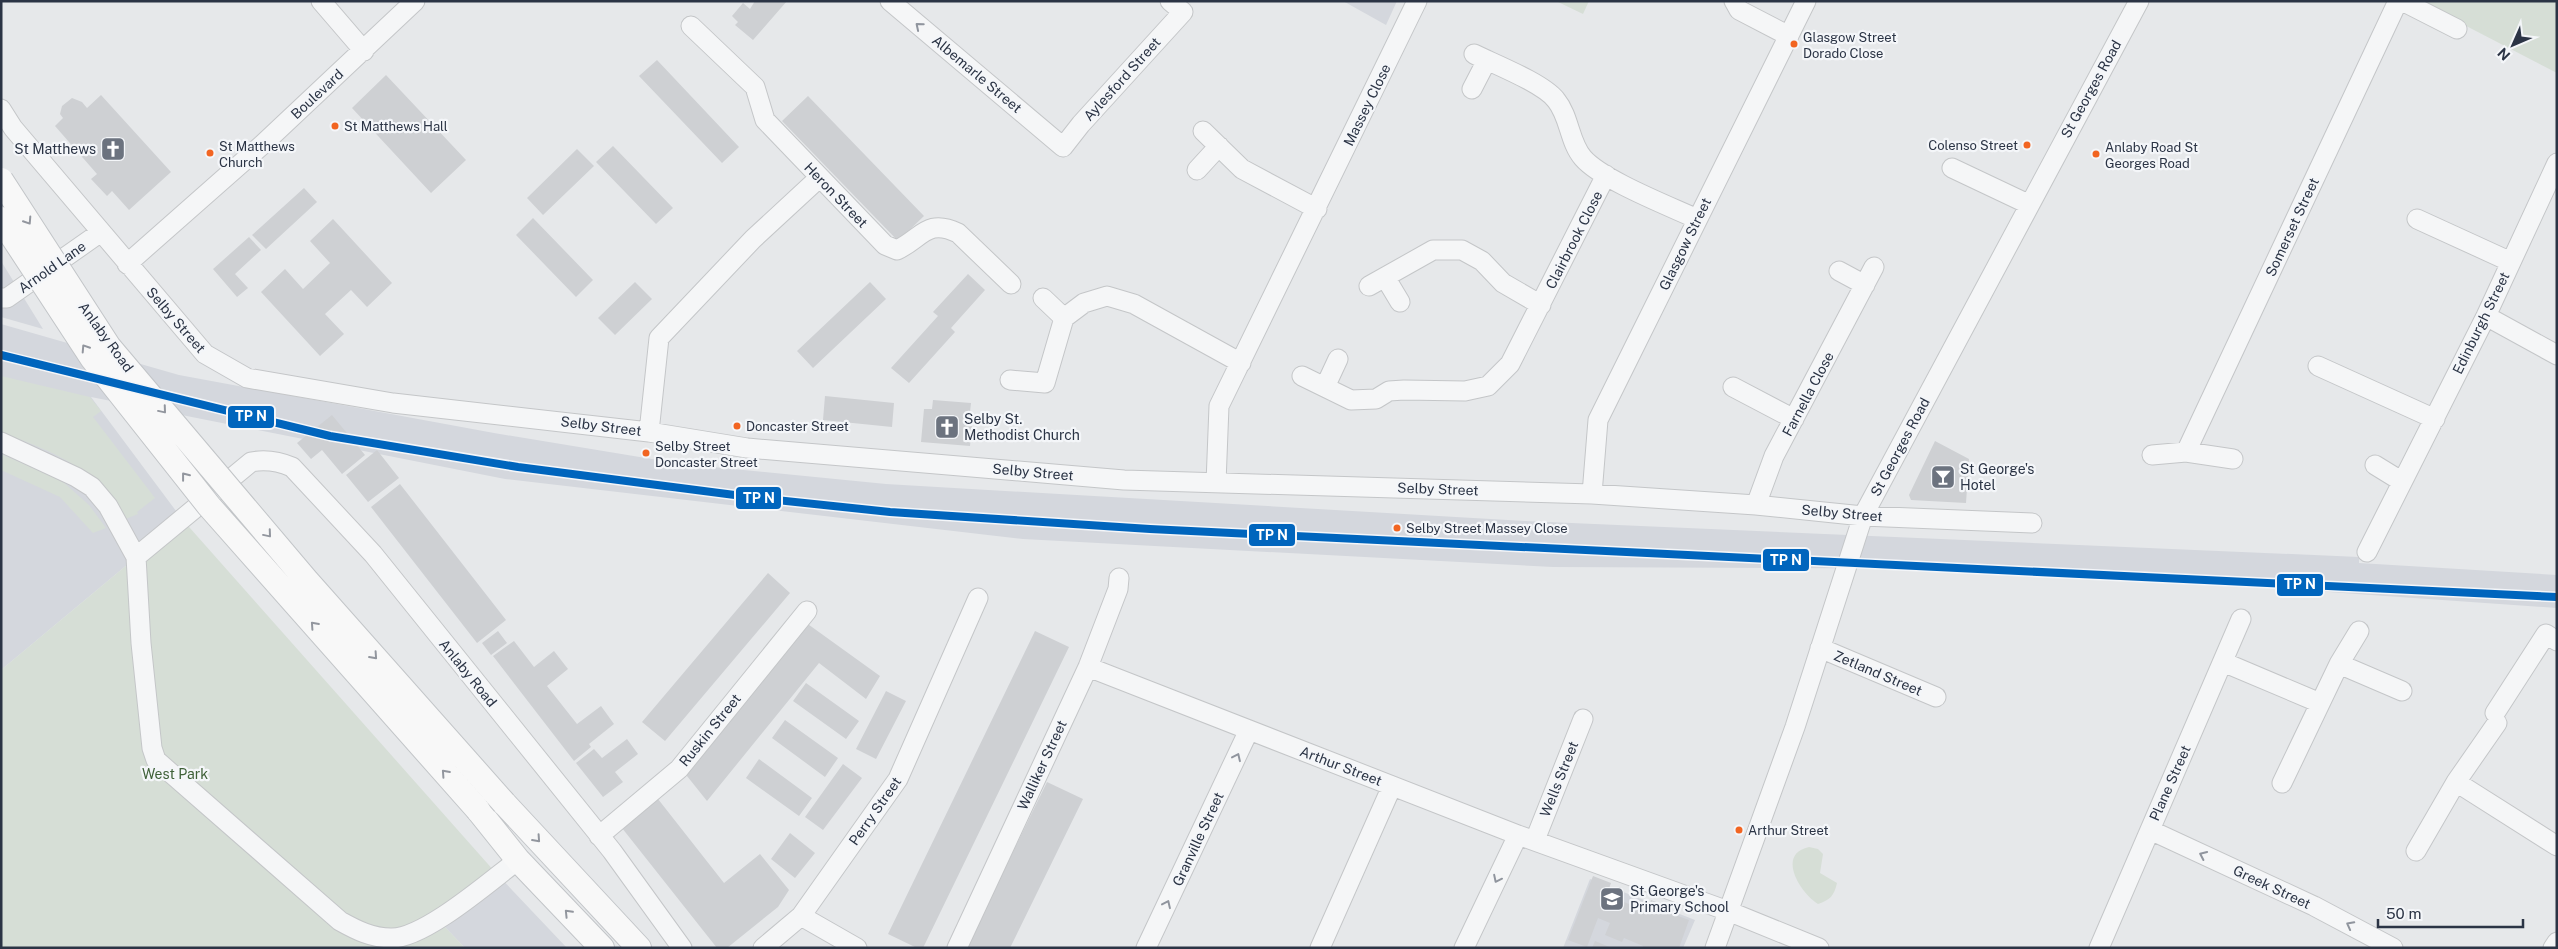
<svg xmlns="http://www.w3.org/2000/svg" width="2558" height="949" font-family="'Public Sans',sans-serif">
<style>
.built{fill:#d4d7dd}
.green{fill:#d6ded6}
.building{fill:#ced0d3}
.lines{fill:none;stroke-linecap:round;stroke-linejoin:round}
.minor-casing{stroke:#c4c6c8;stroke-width:21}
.major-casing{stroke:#c2c5c8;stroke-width:26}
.minor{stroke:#f5f6f7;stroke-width:19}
.major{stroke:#f8f8f8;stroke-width:24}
.major-bridge-casing{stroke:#c2c5c8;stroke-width:26;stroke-linecap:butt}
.major-bridge{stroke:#f8f8f8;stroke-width:24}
.rail-1-casing{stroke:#f4f6f9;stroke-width:11}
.rail-1{stroke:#0065bd;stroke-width:8}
.oneway{stroke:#90959e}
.oneway2{stroke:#92969e}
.bus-dot{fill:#f26522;stroke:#f4f6f9;stroke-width:2}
.labels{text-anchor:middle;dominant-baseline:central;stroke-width:4.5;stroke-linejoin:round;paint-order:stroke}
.bus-label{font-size:13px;fill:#2b3445;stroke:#f4f6f9;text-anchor:start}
.street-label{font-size:14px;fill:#2b3445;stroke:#f4f6f9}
.poi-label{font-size:14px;fill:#2b3445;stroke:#f4f6f9;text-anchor:start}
.park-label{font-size:14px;fill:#3f6138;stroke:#f4f6f9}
.line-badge{stroke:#f4f6f9;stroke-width:2}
.badge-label{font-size:14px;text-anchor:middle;font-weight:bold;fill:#fff}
</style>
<rect width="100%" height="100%" fill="#e6e8ea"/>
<path class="built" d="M1343 1H1397L1386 25Z
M1 261 43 329 1 317Z
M1 324 179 375 494 433 682 464 886 484 1525 521 2359 557V563L2557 575V608L2004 569 1553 567 1023 539 505 479 91 397 182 519 1 670Z
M495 872 567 948H465L444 926Z
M1590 879 1695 920 1683 948H1563Z"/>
<path class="green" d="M1556 1H1589L1583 14Z
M2418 1H2557V73Z
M1 376 90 397 101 411 93 417 155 498 137 512 138 514 123 520C89 463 59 455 1 432Z
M1 454 62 481 89 505 106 528 93 533 60 497 1 470Z
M182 519 495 872 444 926 465 948H1V670Z
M1809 847 1818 849 1823 854 1820 873 1837 883C1834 896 1830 900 1818 904 1800 893 1776 854 1809 847Z"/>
<path class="building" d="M755 1H787L753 40 735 25 738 22 732 16 743 3 750 9Z
M657 60 739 147 722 163 639 76Z
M386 75 466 160 431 193 352 108Z
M101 95 171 172 129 210 112 191 107 196 91 179 97 174 55 126 63 118 60 114 62 106 72 98 82 102 87 108Z
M808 96 924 216 898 241 782 121Z
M613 146 673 208 656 224 596 162Z
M577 149 594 166 543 215 527 198Z
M304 188 317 202 266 249 252 235Z
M533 218 593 280 576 297 516 235Z
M333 219 392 283 367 307 351 290 325 314 344 334 320 356 261 292 285 269 303 289 330 263 310 241Z
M249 237 261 250 235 274 248 288 237 297 213 269Z
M968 274 985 290 951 328 955 332 909 383 891 368 938 316 933 312Z
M635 282 652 299 615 335 598 318Z
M870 282 886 299 813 368 797 351Z
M825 396 894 403 892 427 823 420Z
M933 400 971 403 970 412 973 413 970 446 921 442 924 409H932Z
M332 415 365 455 342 474 322 450 311 459 297 443Z
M1935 441 1969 459 1966 503 1911 500 1909 495Z
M377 450 399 478 368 502 346 475Z
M400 484 506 620 477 643 371 507Z
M768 573 790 593 665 741 642 722Z
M805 622 880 676 866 699 819 663 707 801 683 771Z
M498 631 507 643 491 655 482 643Z
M1035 631 1069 647 923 948H917L888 934Z
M514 641 534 667 554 651 568 669 547 686 577 724 601 706 614 724 589 744 591 747 574 761 493 656Z
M806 683 859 721 846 739 793 701Z
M886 691 906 701 876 759 856 749Z
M785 720 838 758 825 777 772 738Z
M627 739 638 754 615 772 623 782 603 797 576 763 594 749 602 758Z
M759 759 812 798 799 816 746 778Z
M843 764 862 778 823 830 805 817Z
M1047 782 1083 799 1010 948H966Z
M658 799 724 883 760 854 789 890 778 907 727 948H717L622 828Z
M790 833 815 853 795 878 771 859Z
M1593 876 1611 883 1604 902 1616 906 1619 900 1646 911 1651 900 1669 907 1667 912 1689 920 1679 948H1643V946L1624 938 1622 942 1605 935 1610 923 1598 918 1587 947 1568 940Z
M1595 941 1612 948H1592Z"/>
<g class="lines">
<defs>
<path id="minor" d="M321 1 364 51
M890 1 1063 147 1081 124 1183 12 1170 1
M1734 1 1739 10 1789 36
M2402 1 2457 29
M691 26 755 87 765 120 885 245 897 250C922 238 927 218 958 233L1011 284
M1474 54C1494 64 1543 83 1556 100 1570 117 1569 142 1583 158 1602 180 1669 206 1697 219
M1472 89 1487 60
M1 109 13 128 205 354 247 378 393 403 649 432 747 448 1124 480 1592 494 1756 505 1863 516 2032 523
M1203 131 1242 169 1317 209
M1952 168 2028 204
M1197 170 1219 146
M2417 219 2511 262
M127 264 262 145 415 1
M1839 271 1865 285
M1385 277 1400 302
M1369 286 1433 250H1462L1482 261 1503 283 1541 305
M1 298H7L101 232
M1043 298 1064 318
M2486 316 2557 355
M2318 366 2435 419
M1302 376 1351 400 1376 399 1389 391 1404 390 1465 391 1488 386 1510 364 1606 175
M1010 380 1045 383 1064 318 1084 303 1107 296 1134 304 1241 363
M1325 387 1338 359
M1733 387 1794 419
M649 432 659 338 753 239 819 178
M1 442 76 477 92 487 108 506 136 557 141 643 152 748 156 760 340 921C356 930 372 938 391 938 424 939 490 881 518 860
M2186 452 2398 1
M2152 455 2186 452 2233 459
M2375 465 2401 481
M1216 483 1219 406 1417 1
M1592 494 1598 420 1806 1
M1756 505 1774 456 1874 267
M2367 552 2486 316 2557 163
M136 557 251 462C266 459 278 461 292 467L373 554 612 851 682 948
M1820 648 1936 697
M2223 662 2320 703
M2339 664 2402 691
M1088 667 1518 835 1728 911 1819 948
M2495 713 2546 634 2557 641
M2456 782 2557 846
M2282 783 2339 664 2359 631
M2150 830 2314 906 2393 948
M599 836 679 769 807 611
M1535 840 1583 719
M2416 851 2456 782 2497 723
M801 916 857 948
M763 948 801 916 898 779 978 598
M957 948 1088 667 1118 589 1119 578
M1146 948 1249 730
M1320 948 1392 786
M1464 948 1518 835
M1715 948 1795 727 1863 516 2139 1
M2099 948 2241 619
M2553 948 2557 942"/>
<path id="major" d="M504 803 639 948
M478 810 518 860 602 948"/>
</defs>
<use href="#minor" class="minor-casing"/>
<use href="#major" class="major-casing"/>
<use href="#minor" class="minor"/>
<use href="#major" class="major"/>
<defs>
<path id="major-bridge" d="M1 180 109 347 307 581 504 803
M1 219 92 358 209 506 478 810"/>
</defs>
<use href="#major-bridge" class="major-bridge-casing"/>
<use href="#major-bridge" class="major-bridge"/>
<defs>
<path id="rail-1" d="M1 355 330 436 518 467 758 498 890 512 1150 529 2557 597"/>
</defs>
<use href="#rail-1" class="rail-1-casing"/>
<use href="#rail-1" class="rail-1"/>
</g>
<defs><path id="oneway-chevron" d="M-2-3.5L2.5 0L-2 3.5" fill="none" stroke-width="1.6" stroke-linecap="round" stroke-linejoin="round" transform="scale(1.25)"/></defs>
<g class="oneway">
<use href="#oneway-chevron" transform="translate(919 26) rotate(-140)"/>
<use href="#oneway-chevron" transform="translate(1237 757) rotate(-65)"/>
<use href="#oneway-chevron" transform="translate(2203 855) rotate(-155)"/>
<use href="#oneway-chevron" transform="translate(1497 879) rotate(116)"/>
<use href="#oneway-chevron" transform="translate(1167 904) rotate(-65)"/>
<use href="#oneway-chevron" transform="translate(2350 925) rotate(-152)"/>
</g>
<g class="oneway2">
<use href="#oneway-chevron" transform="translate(28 221) rotate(57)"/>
<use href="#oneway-chevron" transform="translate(85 348) rotate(-123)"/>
<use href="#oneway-chevron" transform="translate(163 410) rotate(50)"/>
<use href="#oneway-chevron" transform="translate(185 476) rotate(-128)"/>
<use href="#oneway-chevron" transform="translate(268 534) rotate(50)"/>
<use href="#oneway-chevron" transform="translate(314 625) rotate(-132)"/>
<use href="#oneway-chevron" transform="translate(374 656) rotate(48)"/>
<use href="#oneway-chevron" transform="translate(445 773) rotate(-132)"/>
<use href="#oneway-chevron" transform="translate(537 839) rotate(48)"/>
<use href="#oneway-chevron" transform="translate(568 913) rotate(-134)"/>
</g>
<defs>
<symbol id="church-square" viewBox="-11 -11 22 22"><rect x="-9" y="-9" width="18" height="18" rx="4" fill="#6c737f" stroke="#f4f6f9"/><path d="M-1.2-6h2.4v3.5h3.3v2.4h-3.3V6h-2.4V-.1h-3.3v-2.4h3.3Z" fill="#fff"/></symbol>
<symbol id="bar-square" viewBox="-11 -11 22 22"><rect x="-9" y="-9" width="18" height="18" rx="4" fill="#6c737f" stroke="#f4f6f9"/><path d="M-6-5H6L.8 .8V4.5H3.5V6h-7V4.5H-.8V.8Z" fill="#fff"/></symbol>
<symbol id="school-square" viewBox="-11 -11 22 22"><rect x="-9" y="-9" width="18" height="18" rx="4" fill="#6c737f" stroke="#f4f6f9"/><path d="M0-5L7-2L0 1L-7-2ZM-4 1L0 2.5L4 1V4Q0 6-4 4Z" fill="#fff"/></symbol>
</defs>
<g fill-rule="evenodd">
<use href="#church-square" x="99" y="135" width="28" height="28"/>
<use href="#church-square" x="933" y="413" width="28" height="28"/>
<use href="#bar-square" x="1929" y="463" width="28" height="28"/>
<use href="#school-square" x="1598" y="885" width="28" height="28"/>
</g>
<g class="bus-dot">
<circle cx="1794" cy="44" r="4.5"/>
<circle cx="335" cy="126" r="4.5"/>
<circle cx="2027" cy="145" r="4.5"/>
<circle cx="210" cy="153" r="4.5"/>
<circle cx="2096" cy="154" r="4.5"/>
<circle cx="737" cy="426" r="4.5"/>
<circle cx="646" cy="453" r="4.5"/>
<circle cx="1397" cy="528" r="4.5"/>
<circle cx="1739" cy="830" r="4.5"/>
</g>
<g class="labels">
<g class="bus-label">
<text x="1803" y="37">Glasgow Street<tspan x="1803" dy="16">Dorado Close</tspan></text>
<text x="344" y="126">St Matthews Hall</text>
<text x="2018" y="145" text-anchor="end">Colenso Street</text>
<text x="219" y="146">St Matthews<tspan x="219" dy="16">Church</tspan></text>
<text x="2105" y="147">Anlaby Road St<tspan x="2105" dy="16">Georges Road</tspan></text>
<text x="746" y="426">Doncaster Street</text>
<text x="655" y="446">Selby Street<tspan x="655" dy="16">Doncaster Street</tspan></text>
<text x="1406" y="528">Selby Street Massey Close</text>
<text x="1748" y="830">Arthur Street</text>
</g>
<g class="street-label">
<text transform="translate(977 74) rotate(40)">Albemarle Street</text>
<text transform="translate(1122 79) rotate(-48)">Aylesford Street</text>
<text transform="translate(2091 89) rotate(-61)">St Georges Road</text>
<text transform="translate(317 94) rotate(-43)">Boulevard</text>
<text transform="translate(1367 105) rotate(-64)">Massey Close</text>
<text transform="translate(836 195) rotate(46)">Heron Street</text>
<text transform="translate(2292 227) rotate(-65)">Somerset Street</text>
<text transform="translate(1574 240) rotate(-63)">Clairbrook Close</text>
<text transform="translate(1685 244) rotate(-64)">Glasgow Street</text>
<text transform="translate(52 267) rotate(-35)">Arnold Lane</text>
<text transform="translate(176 320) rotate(49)">Selby Street</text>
<text transform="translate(2481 323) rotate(-64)">Edinburgh Street</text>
<text transform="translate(106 337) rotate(54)">Anlaby Road</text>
<text transform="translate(1808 394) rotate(-62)">Farnella Close</text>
<text transform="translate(601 426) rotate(7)">Selby Street</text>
<text transform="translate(1900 447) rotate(-62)">St Georges Road</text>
<text transform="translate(1033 472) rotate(5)">Selby Street</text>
<text transform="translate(1438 489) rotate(2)">Selby Street</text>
<text transform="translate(1842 513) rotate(5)">Selby Street</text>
<text transform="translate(468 673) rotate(51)">Anlaby Road</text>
<text transform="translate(1878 673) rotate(23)">Zetland Street</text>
<text transform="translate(710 730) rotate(-51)">Ruskin Street</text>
<text transform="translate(1042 765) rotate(-65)">Walliker Street</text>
<text transform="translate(1341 766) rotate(21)">Arthur Street</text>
<text transform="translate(1559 779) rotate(-68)">Wells Street</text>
<text transform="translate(2170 783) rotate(-66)">Plane Street</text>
<text transform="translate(875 811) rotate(-55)">Perry Street</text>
<text transform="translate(1198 839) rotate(-65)">Granville Street</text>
<text transform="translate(2272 887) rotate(25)">Greek Street</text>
</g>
<g class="poi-label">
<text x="96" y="149" text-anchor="end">St Matthews</text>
<text x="964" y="419">Selby St.<tspan x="964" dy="16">Methodist Church</tspan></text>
<text x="1960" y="469">St George's<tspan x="1960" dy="16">Hotel</tspan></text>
<text x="1630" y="891">St George's<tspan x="1630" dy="16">Primary School</tspan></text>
</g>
<g class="park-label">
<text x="175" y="774">West Park</text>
</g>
</g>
<g class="line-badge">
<rect x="227" y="405" width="48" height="24" rx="5" fill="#0065bd"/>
<rect x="735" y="486" width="47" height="24" rx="5" fill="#0065bd"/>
<rect x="1248" y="523" width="48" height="24" rx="5" fill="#0065bd"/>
<rect x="1762" y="548" width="48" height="24" rx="5" fill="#0065bd"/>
<rect x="2276" y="573" width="48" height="24" rx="5" fill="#0065bd"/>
</g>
<g class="badge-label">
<text x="251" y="421">TP N</text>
<text x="759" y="503">TP N</text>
<text x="1272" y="540">TP N</text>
<text x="1786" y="565">TP N</text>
<text x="2300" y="589">TP N</text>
</g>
<rect width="2558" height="949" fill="none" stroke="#2b3445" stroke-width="5"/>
<g transform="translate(2513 45) rotate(225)" stroke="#f4f6f9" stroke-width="4" paint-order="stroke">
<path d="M0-4L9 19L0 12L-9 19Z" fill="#2b3445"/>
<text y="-8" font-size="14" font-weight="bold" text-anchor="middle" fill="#2b3445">N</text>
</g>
<path d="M2378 919v8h145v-8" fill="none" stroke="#2b3445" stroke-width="2.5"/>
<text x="2386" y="919" font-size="15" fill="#2b3445" stroke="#f4f6f9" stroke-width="4" paint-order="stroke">50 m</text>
</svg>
